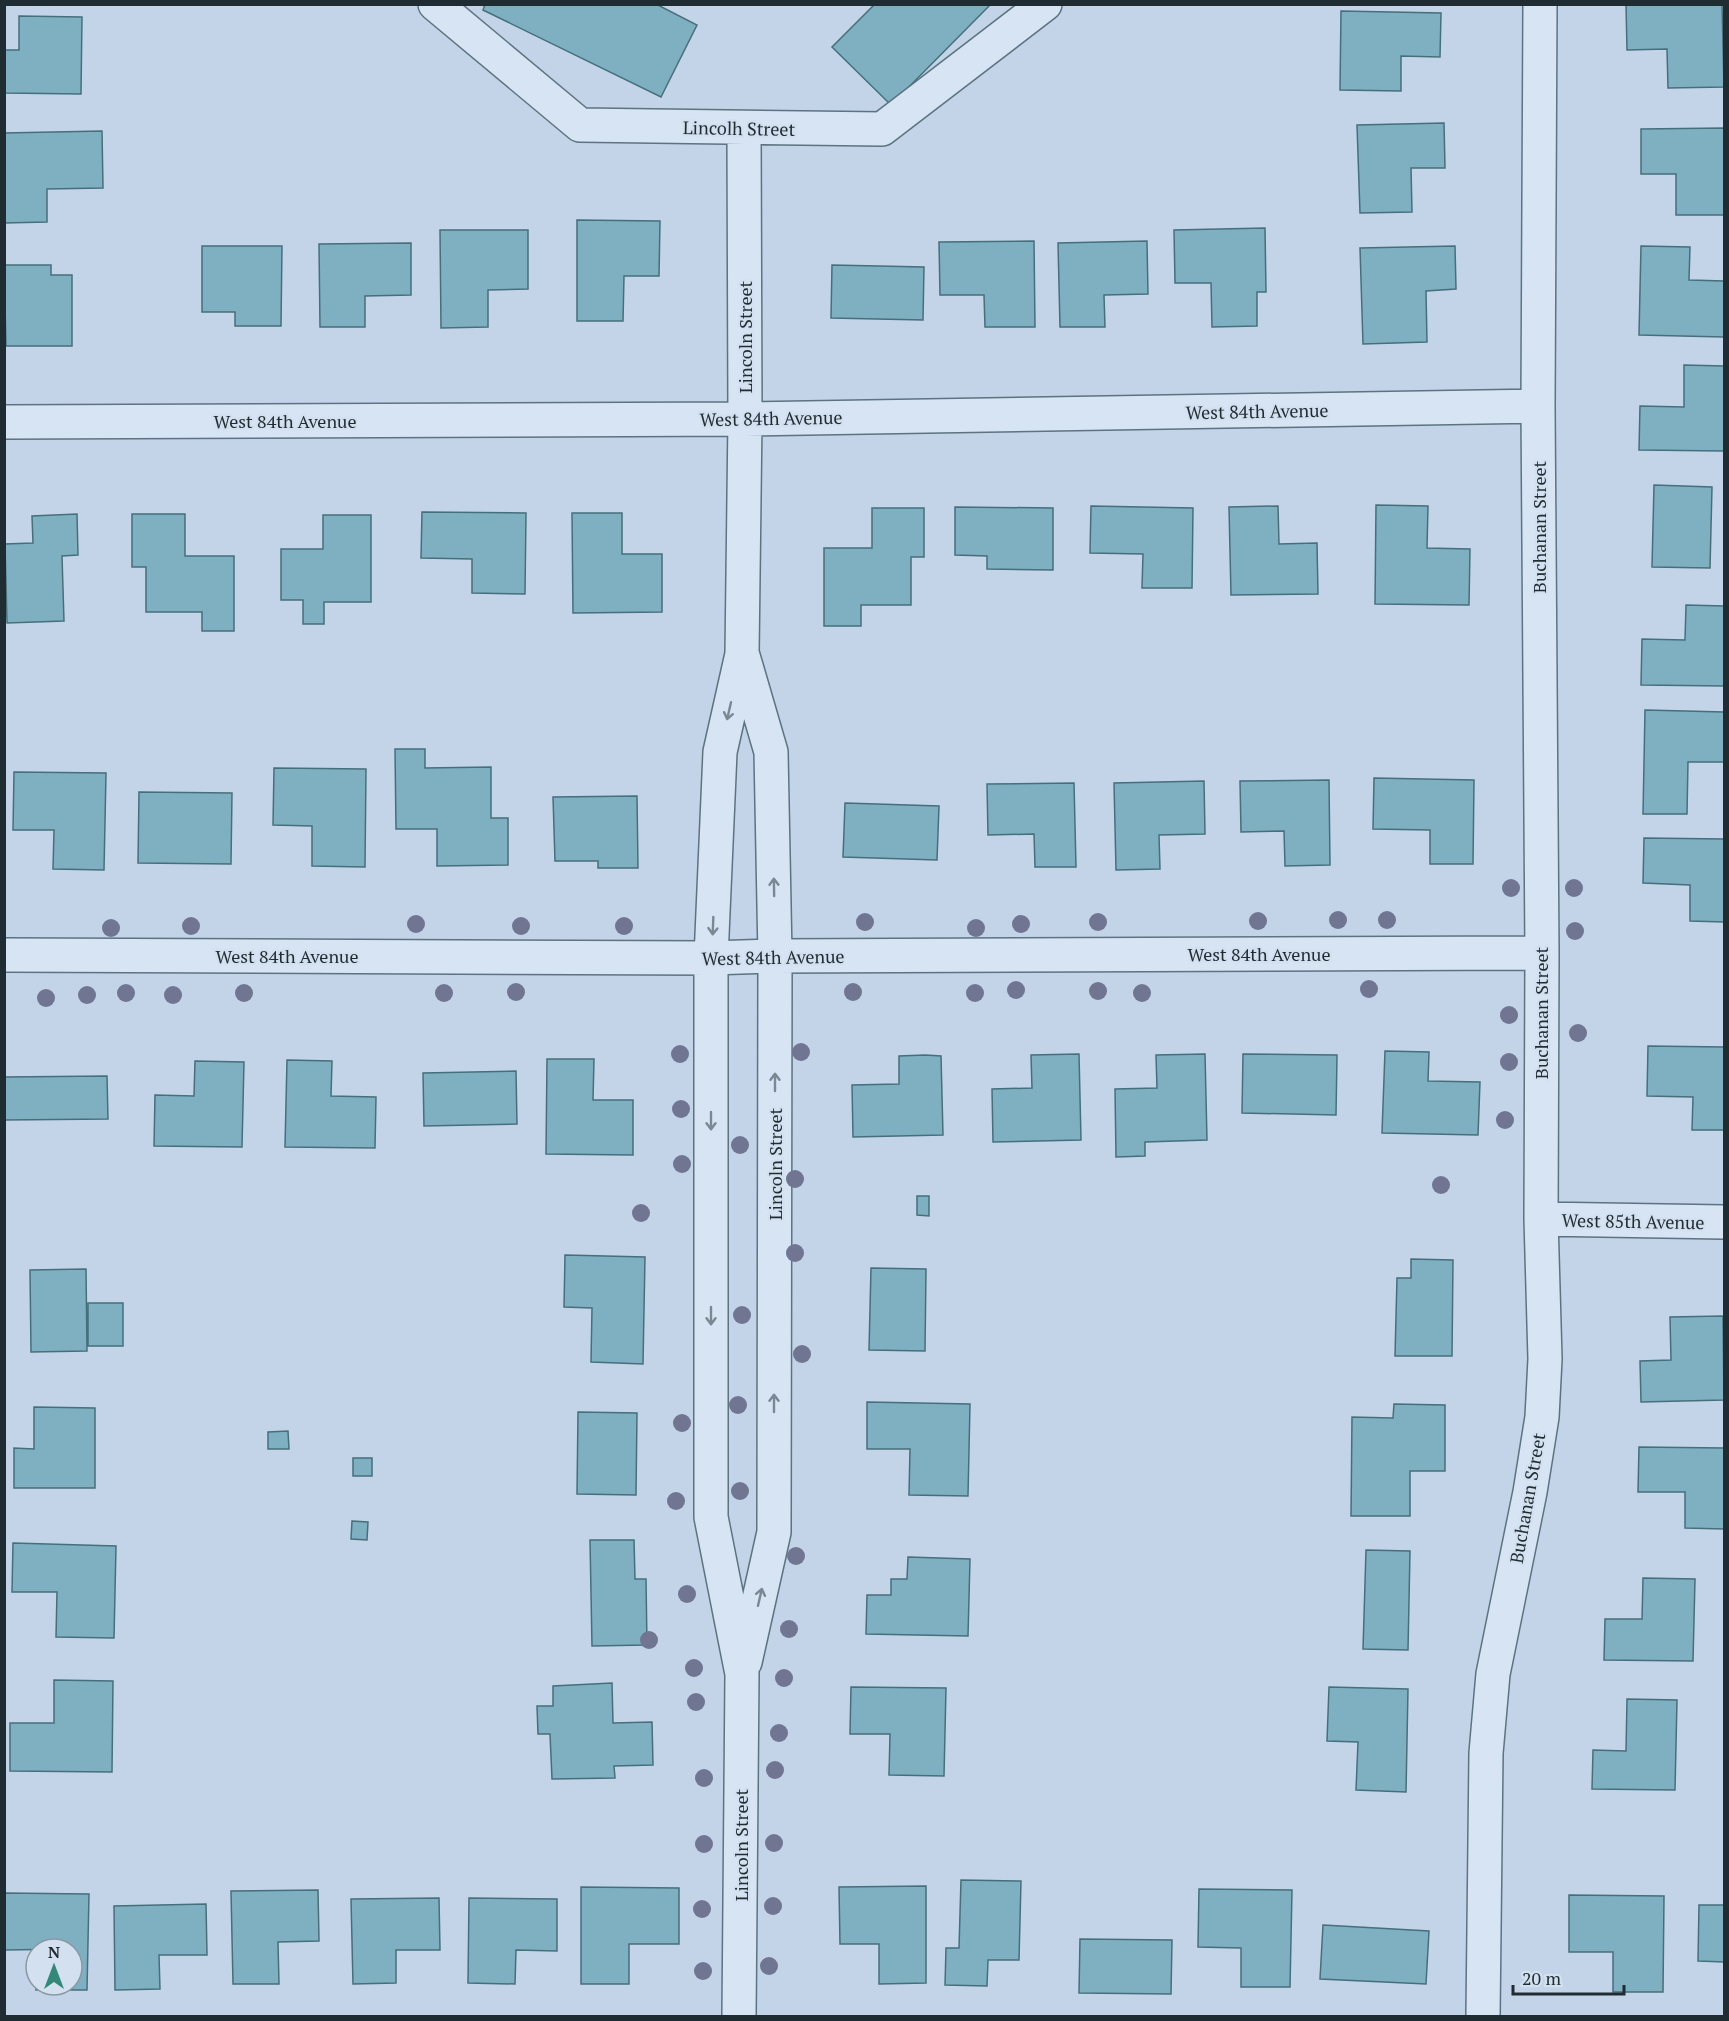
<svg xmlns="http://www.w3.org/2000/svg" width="1729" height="2021" font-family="'PT Serif',serif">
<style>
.building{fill:#7fb0c1;stroke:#466f7c;stroke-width:1.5}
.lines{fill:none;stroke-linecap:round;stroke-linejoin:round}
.minor-casing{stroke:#5d7380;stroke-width:36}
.minor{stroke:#d6e4f4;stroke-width:33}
.tree{fill:#707592}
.oneway{stroke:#7a8893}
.labels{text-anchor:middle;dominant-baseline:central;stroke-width:4.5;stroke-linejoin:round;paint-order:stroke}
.street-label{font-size:18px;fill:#1f2c32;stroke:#d3e0f0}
</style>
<rect width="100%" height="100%" fill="#c4d4e8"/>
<path class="building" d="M485 4H656L697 25 661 97 483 10Z
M875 4H991L891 105 832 47Z
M1722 4 1724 87 1668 88 1667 49 1627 50 1626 5Z
M1341 11 1441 13 1440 57 1401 56V91L1340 90Z
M19 16 82 17 81 94 4 93V50H19Z
M1444 123 1445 168H1411L1412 212 1360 213 1357 125Z
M1724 128V215H1676V174H1641V129Z
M102 131 103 188 47 189V222L4 223V133Z
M577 220 660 221 659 276H624L623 321H577Z
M1265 228 1266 292H1257V326L1212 327 1211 283H1175L1174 230Z
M440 230H528V289L488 290V327L441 328Z
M1034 241 1035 327H985L984 295H940L939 242Z
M1147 241 1148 294 1104 295 1105 327H1060L1058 243Z
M411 243V295L365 296V327H320L319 244Z
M202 246H282L281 326H235V312H202Z
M1455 246 1456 289 1426 291 1427 342 1363 344 1360 248Z
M1641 246 1690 247 1689 280 1724 281V337L1639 335Z
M4 265H51V275H72V346H6Z
M832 265 924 267 923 320 831 318Z
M1684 365 1724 366V451L1639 450 1640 406 1684 407Z
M1654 485 1712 487 1710 568 1652 567Z
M1376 505 1428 506 1427 548 1470 549 1469 605 1375 604Z
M1091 506 1193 508 1192 588H1142L1143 554 1090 553Z
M1278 506 1279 544 1317 543 1318 594 1231 595 1229 507Z
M955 507 1053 508V570L987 569V556L955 555Z
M872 508H924V557H911V605H861V626H824V548H872Z
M422 512 526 513 525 594 472 593V559L421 558Z
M572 513H622V554H662V612L573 613Z
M77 514 78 555 62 556 64 621 7 623 5 544 33 543 32 516Z
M132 514H185V556H234V631H202V612H146V567H132Z
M323 515H371V602H324V624H303V600H281V549H323Z
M1686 605 1724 606V686L1641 685 1642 639 1685 640Z
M1645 710 1724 712V762H1688L1687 814H1643Z
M395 749H425V768L491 767V818H508V865L437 866V829H396Z
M274 768 366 769 365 867 312 866V826L273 825Z
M14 772 106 773 104 870 53 869 54 830H13Z
M1374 778 1474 780 1473 864H1430V830L1373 829Z
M1329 780 1330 865 1285 866 1284 831 1241 832 1240 781Z
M1204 781 1205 834 1159 835 1160 869 1116 870 1114 783Z
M1074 783 1076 867H1035L1034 834 988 835 987 784Z
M139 792 232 793 231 864 138 863Z
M637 796 638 868H598V861H555L553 797Z
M845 803 939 806 937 860 843 857Z
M1644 838 1724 839V922L1690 921V885L1643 883Z
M1648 1046 1724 1047V1130H1692L1693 1097 1647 1096Z
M1385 1051 1429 1052 1428 1081 1480 1082 1478 1135 1382 1133Z
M1079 1054 1081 1140 993 1142 992 1089 1032 1088 1031 1055Z
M1205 1054 1207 1140 1145 1142V1156L1116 1157 1115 1089 1157 1088 1156 1055Z
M1243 1054 1337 1055 1336 1115 1242 1113Z
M925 1055 941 1056 943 1135 853 1137 852 1085 899 1084V1056Z
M547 1059H594L593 1100H633V1155L546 1154Z
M287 1060 332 1061 331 1096 376 1097 375 1148 285 1147Z
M195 1061 244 1062 242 1147 154 1146 155 1095 194 1096Z
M516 1071 517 1124 424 1126 423 1073Z
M107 1076 108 1119 4 1120V1077Z
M917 1196H929V1216L917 1215Z
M565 1255 645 1257 643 1364 591 1362 592 1308 564 1307Z
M1411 1259 1453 1260 1452 1356H1395L1397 1278H1411Z
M871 1268 926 1269 925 1351 869 1350Z
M86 1269 87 1351 31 1352 30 1270Z
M88 1303H123V1346H88Z
M1723 1316 1724 1400 1641 1402 1640 1361 1671 1360 1670 1317Z
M867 1402 970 1404 968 1496 909 1495 910 1449H867Z
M1394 1404 1445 1405V1471H1410V1516H1351L1352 1417 1393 1418Z
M34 1407 95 1408V1488H14V1448L34 1449Z
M578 1412 637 1413 636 1495 577 1494Z
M288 1431 289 1449H268V1432Z
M1639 1447 1724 1448V1529L1685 1528V1492H1638Z
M353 1458H372V1476H353Z
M352 1521 368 1522 367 1540 351 1539Z
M590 1540H634L635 1579H646L647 1645 592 1646Z
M13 1543 116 1546 114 1638 56 1637 57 1592H12Z
M1366 1550 1410 1551 1408 1650 1363 1649Z
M908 1557 970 1559 968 1636 866 1634 867 1595H891V1579H907Z
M1643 1578 1695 1579 1693 1661 1604 1660 1605 1619H1642Z
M54 1680 113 1681 112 1772 10 1771V1723H54Z
M612 1683 613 1723 652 1722 653 1765 614 1766 615 1778 552 1779 550 1734H538L537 1706H553V1686Z
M851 1687 946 1688 944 1776 889 1775 890 1734H850Z
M1329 1687 1408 1689 1406 1792 1356 1790 1358 1742 1327 1741Z
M1627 1699 1677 1700 1675 1790 1592 1789 1593 1750 1626 1751Z
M961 1880 1021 1881 1019 1960H988L987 1986 945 1985 946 1948H959Z
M926 1886V1983L879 1984V1944H840L839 1887Z
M581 1887 679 1888V1944H629V1984H581Z
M1199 1889 1292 1890 1290 1987H1241V1948L1198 1947Z
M318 1890 319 1941 278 1942 279 1984H233L231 1891Z
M4 1893 89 1894 87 1990H36V1985H72V1949L4 1950Z
M1569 1895 1664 1896 1663 1992H1613V1952H1569Z
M439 1898 440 1950H396V1983L353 1984 351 1899Z
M469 1898 557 1899V1951L516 1950 515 1984 468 1983Z
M206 1904 207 1955H159L160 1989 115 1990 114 1906Z
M1699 1905H1724V1962L1698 1961Z
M1323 1925 1429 1931 1426 1984 1320 1979Z
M1080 1939 1172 1940 1171 1994 1079 1993Z"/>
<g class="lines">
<defs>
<path id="minor" d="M435 4 580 125 882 129 1045 4
M4 422 745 419 1538 406
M743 656 771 752 775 956 774 1532 745 1662
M4 955 711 958 775 956 1542 953
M1541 1219 1724 1222
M739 2016 742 1674 711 1517V958L720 752 742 654 745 419 744 128
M1483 2016 1486 1753 1493 1674 1530 1492 1542 1417 1545 1359 1541 1219 1542 953 1538 406 1540 4"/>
</defs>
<use href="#minor" class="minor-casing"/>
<use href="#minor" class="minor"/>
</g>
<g class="tree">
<circle cx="1511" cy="888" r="9"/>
<circle cx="1574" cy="888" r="9"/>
<circle cx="1338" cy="920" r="9"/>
<circle cx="1387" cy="920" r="9"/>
<circle cx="1258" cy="921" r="9"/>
<circle cx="865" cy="922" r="9"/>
<circle cx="1098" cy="922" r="9"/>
<circle cx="416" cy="924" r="9"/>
<circle cx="1021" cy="924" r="9"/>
<circle cx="191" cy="926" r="9"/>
<circle cx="521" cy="926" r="9"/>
<circle cx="624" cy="926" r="9"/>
<circle cx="111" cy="928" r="9"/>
<circle cx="976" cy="928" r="9"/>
<circle cx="1575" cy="931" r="9"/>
<circle cx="1369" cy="989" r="9"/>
<circle cx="1016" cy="990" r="9"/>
<circle cx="1098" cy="991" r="9"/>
<circle cx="516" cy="992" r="9"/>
<circle cx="853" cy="992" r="9"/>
<circle cx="126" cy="993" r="9"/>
<circle cx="244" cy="993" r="9"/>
<circle cx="444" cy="993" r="9"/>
<circle cx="975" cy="993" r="9"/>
<circle cx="1142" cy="993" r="9"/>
<circle cx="87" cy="995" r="9"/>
<circle cx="173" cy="995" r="9"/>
<circle cx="46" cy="998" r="9"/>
<circle cx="1509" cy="1015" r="9"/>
<circle cx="1578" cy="1033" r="9"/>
<circle cx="801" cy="1052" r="9"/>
<circle cx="680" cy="1054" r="9"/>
<circle cx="1509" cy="1062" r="9"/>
<circle cx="681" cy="1109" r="9"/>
<circle cx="1505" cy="1120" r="9"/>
<circle cx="740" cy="1145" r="9"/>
<circle cx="682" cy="1164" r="9"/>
<circle cx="795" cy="1179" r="9"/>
<circle cx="1441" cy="1185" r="9"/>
<circle cx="641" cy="1213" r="9"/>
<circle cx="795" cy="1253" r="9"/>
<circle cx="742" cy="1315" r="9"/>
<circle cx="802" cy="1354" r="9"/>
<circle cx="738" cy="1405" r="9"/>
<circle cx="682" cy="1423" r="9"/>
<circle cx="740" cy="1491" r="9"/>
<circle cx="676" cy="1501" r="9"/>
<circle cx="796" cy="1556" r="9"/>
<circle cx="687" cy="1594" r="9"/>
<circle cx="789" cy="1629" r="9"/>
<circle cx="649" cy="1640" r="9"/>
<circle cx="694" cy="1668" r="9"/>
<circle cx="784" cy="1678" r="9"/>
<circle cx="696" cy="1702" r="9"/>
<circle cx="779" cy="1733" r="9"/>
<circle cx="775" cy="1770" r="9"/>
<circle cx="704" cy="1778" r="9"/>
<circle cx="774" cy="1843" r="9"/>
<circle cx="704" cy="1844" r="9"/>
<circle cx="773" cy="1906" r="9"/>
<circle cx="702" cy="1909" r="9"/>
<circle cx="769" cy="1966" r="9"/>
<circle cx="703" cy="1971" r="9"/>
</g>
<defs><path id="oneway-shaft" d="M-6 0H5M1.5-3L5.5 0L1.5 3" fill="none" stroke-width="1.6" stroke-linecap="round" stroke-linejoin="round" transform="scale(1.5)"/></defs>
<g class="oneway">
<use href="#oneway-shaft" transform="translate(729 711) rotate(103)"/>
<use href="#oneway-shaft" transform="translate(774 887) rotate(-91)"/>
<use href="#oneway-shaft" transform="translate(713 926) rotate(92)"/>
<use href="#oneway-shaft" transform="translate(775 1082) rotate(-90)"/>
<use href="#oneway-shaft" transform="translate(711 1121) rotate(90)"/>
<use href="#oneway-shaft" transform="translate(711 1316) rotate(90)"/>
<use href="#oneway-shaft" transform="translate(774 1403) rotate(-90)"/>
<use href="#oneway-shaft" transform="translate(760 1597) rotate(-77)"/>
</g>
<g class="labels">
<g class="street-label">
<text transform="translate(739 128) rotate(1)">Lincolh Street</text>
<text transform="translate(745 337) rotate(-90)">Lincoln Street</text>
<text transform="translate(1257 411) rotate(-1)">West 84th Avenue</text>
<text transform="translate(771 418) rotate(-1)">West 84th Avenue</text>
<text x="285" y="421">West 84th Avenue</text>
<text transform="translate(1539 527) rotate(-90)">Buchanan Street</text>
<text x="1259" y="954">West 84th Avenue</text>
<text x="287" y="956">West 84th Avenue</text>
<text transform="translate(773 957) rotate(-1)">West 84th Avenue</text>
<text transform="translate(1541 1013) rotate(-90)">Buchanan Street</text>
<text transform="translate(775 1164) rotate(-90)">Lincoln Street</text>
<text transform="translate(1633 1221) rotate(1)">West 85th Avenue</text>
<text transform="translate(1527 1498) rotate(-80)">Buchanan Street</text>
<text transform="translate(741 1845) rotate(-90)">Lincoln Street</text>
</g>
</g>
<rect width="1729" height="2021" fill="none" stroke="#1f2c32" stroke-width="12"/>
<g transform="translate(54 1967)"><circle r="28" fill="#d3e0f0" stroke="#8b98a4" stroke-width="1.5"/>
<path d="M0-4.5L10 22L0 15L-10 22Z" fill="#35877a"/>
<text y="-9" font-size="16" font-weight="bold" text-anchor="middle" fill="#1f2c32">N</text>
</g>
<path d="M1513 1985v9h111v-9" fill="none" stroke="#1f2c32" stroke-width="3"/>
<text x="1522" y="1985" font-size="18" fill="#1f2c32" stroke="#d3e0f0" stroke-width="4.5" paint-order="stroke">20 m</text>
</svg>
